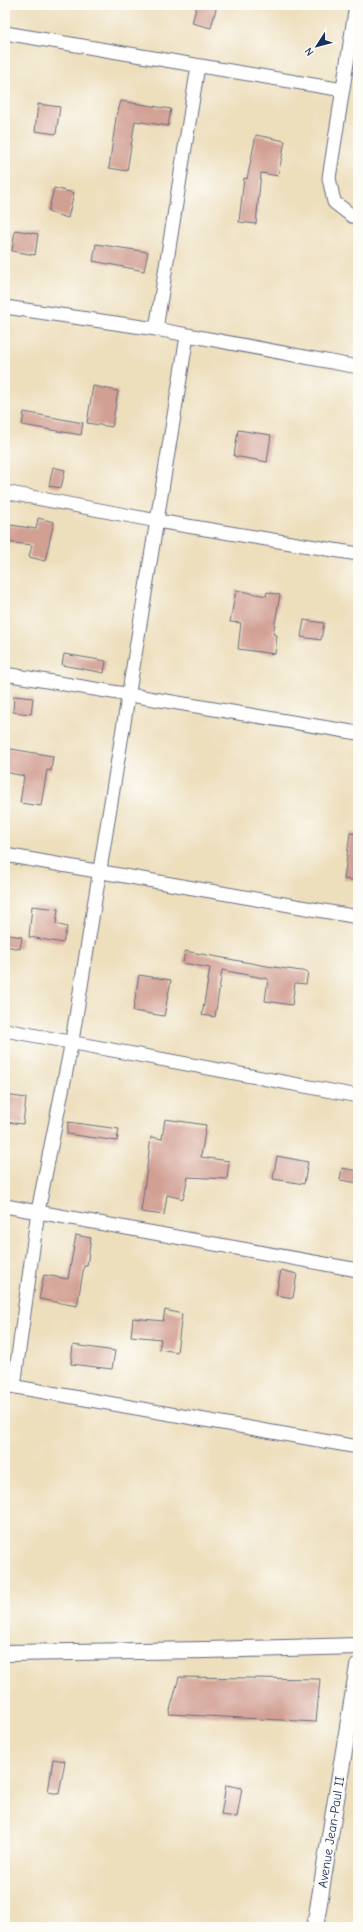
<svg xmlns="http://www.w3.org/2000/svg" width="363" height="1932" font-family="'Comic Neue',sans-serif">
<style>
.building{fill:#d29f93}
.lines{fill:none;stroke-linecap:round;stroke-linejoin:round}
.minor-casing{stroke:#646c7f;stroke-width:15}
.tertiary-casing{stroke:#646c7f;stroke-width:18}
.minor{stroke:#fff;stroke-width:13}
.tertiary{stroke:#fff;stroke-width:16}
.labels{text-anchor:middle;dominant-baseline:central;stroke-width:3.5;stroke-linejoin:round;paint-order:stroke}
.street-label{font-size:13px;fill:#1b2f5e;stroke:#fdfcf7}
</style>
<rect width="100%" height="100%" fill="#fdfcf7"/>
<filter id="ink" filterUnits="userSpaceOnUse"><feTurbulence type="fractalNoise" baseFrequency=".025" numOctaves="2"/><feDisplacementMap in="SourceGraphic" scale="8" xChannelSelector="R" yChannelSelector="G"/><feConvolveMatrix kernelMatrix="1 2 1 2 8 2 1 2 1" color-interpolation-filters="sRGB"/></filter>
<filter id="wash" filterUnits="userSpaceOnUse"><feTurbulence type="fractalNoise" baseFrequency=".012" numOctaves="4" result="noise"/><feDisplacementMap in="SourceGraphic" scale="16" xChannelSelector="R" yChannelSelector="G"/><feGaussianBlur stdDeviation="0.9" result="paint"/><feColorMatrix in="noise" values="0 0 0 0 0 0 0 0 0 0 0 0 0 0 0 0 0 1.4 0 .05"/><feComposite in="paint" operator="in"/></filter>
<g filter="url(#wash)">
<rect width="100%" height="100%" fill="#eddebc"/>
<g id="blocks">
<path class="building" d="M197 5H217L211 28 192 23Z
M121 101 171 109 168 126 135 121 127 171 109 168 116 118Z
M38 104 60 107 56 134 35 131Z
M256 135 285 141 278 176 261 173 256 224 239 222 244 178 247 179Z
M54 188 74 193 68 218 48 212Z
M15 230 38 234 35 255 12 251Z
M96 244 148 252 144 271 93 261Z
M93 386 118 391 112 427 87 423Z
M24 412 83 423 81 435 22 425Z
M238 430 271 435 267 462 234 456Z
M53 467 65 470 61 488 49 486Z
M38 518 54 522 45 561 29 557 32 545 5 542V524L36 529Z
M236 590 266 596 267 592 280 595 273 634 277 635 275 654 238 649 241 623 230 622Z
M304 620 324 623 321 640 301 637Z
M64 654 106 661 104 673 62 665Z
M14 696 33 698 31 714 13 712Z
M5 748 53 756 51 771 47 770 41 806 20 803 24 776 5 772Z
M350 833 358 834V881L344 879Z
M32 906 58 909 56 924 67 927 63 943 29 937Z
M5 934 22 937 20 949 5 946Z
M185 951 267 966 308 972 306 984 295 983 292 1005 265 1001 268 979 222 970 215 1017 202 1015 210 968 183 963Z
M139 975 171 980 164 1016 133 1011Z
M5 1095 26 1098 23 1124 5 1122Z
M165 1119 206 1125 201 1157 229 1161 227 1179 188 1177 183 1199 167 1195 164 1215 141 1212 151 1137 162 1139Z
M68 1122 119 1129 117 1141 67 1134Z
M277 1156 308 1162 304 1184 273 1179Z
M342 1168 358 1171V1183L340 1180Z
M76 1235 91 1238 87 1266H84L77 1306 39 1299 44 1275 68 1279Z
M281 1270 297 1274 293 1298 276 1295Z
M165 1310 182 1314 177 1352 159 1349 161 1339 131 1336 133 1318 163 1321Z
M73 1345 115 1351 112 1369 71 1364Z
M179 1677 320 1679 316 1722 169 1714Z
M53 1759 65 1761 59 1794 48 1792Z
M226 1785 242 1788 237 1817 221 1815Z"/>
</g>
</g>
<g filter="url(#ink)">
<use href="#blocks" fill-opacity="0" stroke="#646c7f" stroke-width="1"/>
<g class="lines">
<defs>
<path id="minor" d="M356 5 329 178 334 202 352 216 358 217
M5 33 343 90
M5 307 156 329 358 367
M156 329 198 66
M5 492 157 521 358 554
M5 674 358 733
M5 855 358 917
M5 1030 358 1096
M5 1206 358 1270
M5 1385 358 1447
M14 1386 38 1211 72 1041 187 336"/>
<path id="tertiary" d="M5 1653 207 1650 358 1646
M315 1927 358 1666"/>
</defs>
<use href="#minor" class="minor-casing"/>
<use href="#tertiary" class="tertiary-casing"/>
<use href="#minor" class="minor"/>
<use href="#tertiary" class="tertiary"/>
</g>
</g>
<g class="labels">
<g class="street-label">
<text transform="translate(331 1832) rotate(-81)">Avenue Jean-Paul II</text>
</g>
</g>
<rect width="363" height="1932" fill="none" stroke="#fdfcf7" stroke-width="20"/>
<g transform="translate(317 46) rotate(234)" stroke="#fdfcf7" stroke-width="3" paint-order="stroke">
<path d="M0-3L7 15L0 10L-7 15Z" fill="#1b2f5e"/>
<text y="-6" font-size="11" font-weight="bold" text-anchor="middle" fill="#1b2f5e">N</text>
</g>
</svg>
